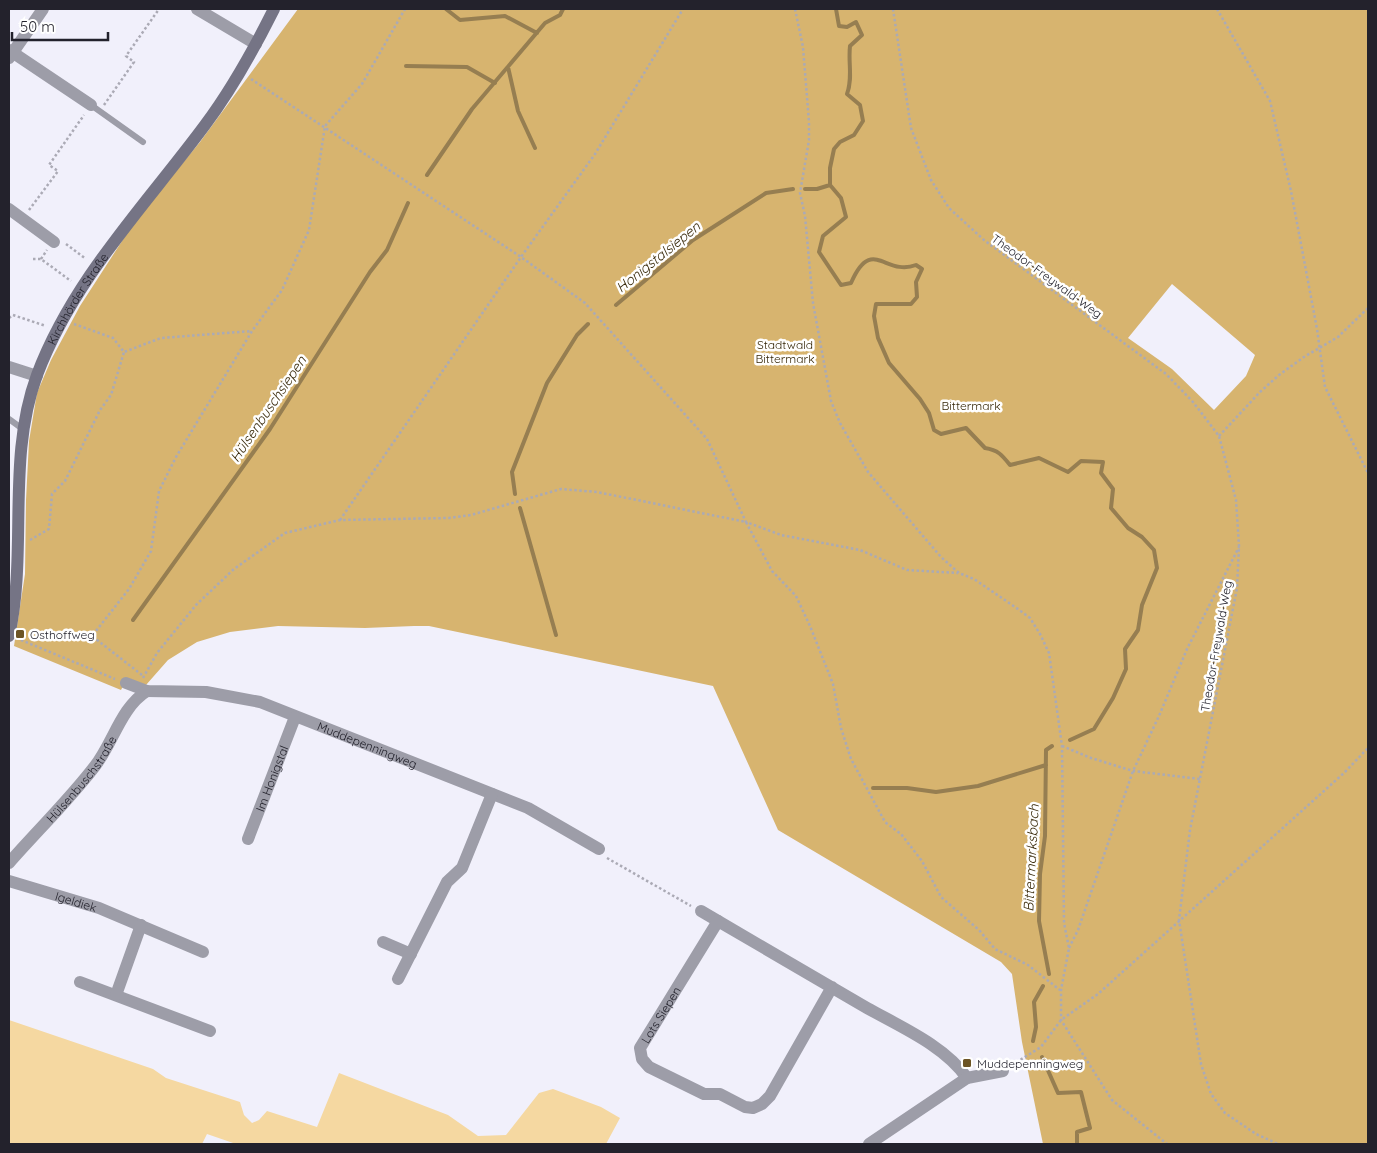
<svg xmlns="http://www.w3.org/2000/svg" width="1377" height="1153" font-family="Quicksand,sans-serif">
<style>
.green{fill:#f5d8a1}
.forest{fill:#d7b46f;fill-rule:evenodd}
.lines{fill:none;stroke-linecap:round;stroke-linejoin:round}
.stream{stroke:#967e51;stroke-width:4}
.path{stroke:#abaab5;stroke-width:2.5;stroke-dasharray:2.5 2.5;stroke-linecap:butt}
.service{stroke:#9d9da8;stroke-width:6}
.minor{stroke:#9d9da8;stroke-width:12}
.secondary{stroke:#757485;stroke-width:12}
.poi-dot{fill:#6c5425;stroke:#fff;stroke-width:2}
.labels{text-anchor:middle;dominant-baseline:central;stroke-width:5;stroke-linejoin:round;paint-order:stroke}
.street-label{font-size:12px;fill:#23222c;stroke:#fff}
.park-label{font-size:12px;fill:#352607;stroke:#fff}
.poi-label{font-size:12px;fill:#23222c;stroke:#fff;text-anchor:start}
.water-label{font-size:14px;font-style:italic;fill:#3b2c0d;stroke:#fff}
</style>
<rect width="100%" height="100%" fill="#f1f0fb"/>
<path class="green" d="M9 1020 153 1069 166 1078 240 1102 244 1115 252 1123 259 1120 267 1111 317 1127 339 1073 448 1115 478 1136 506 1135 539 1093 553 1089 601 1107 620 1118 606 1144H236L207 1134 202 1144H9Z"/>
<path class="forest" d="M298 9H1368V1144H1043L1022 1042 1012 974 1001 962 778 830 713 686 429 626H414L365 628 278 626 230 632 197 642 168 660 146 685 127 678 121 690 14 646 25 574 26 500 29 441 37 393 51 360 80 306 135 221 200 142ZM1172 284 1255 355 1246 376 1214 410 1172 369 1128 338Z"/>
<g class="lines">
<path class="stream" d="M446 9 460 20 505 16 537 33
M836 9 839 26 847 27 856 22 862 35 850 46C848 63 853 78 847 94L860 105 863 121 854 135 840 142 834 149 830 168V185L841 198 846 217 823 236 819 252 841 285 851 283C872 235 885 277 916 265L922 269 916 282 917 297 911 304H876L874 316 878 338 889 363 920 399 929 413 934 430 941 434 966 428 985 448C998 450 1002 455 1010 465L1039 458 1068 472 1081 461 1103 462 1101 473 1113 489 1111 508 1128 528 1142 537 1154 550 1157 568 1142 605 1138 630 1125 649 1126 669 1113 698 1094 729 1070 740
M406 66 467 67 495 83
M508 67 518 111 535 148
M427 175 472 109 545 23 560 15 563 9
M805 189H817L830 185
M616 305 693 240 766 193 793 189
M515 494 512 472 547 383 577 335 588 324
M520 508 556 635
M133 620 270 429 370 272 387 250 408 203
M873 788H907L936 792 978 786 1046 765
M1049 974 1039 921 1040 874 1045 836 1046 750 1052 746
M1033 1041 1036 1027 1034 1002 1043 986
M1042 1057 1058 1093 1081 1092 1090 1128 1077 1132V1144"/>
<path class="path" d="M795 9 803 47 809 122V140L800 193 805 216 813 303 831 401 840 423 868 472 941 557 959 573 974 579 1015 607 1030 618 1040 634 1049 653 1062 746 1064 923 1069 948 1061 990V1020L1112 1100 1167 1144
M893 9 911 128 931 180 949 208 984 240 1166 374 1193 402 1219 436 1236 500 1239 546 1237 588 1190 830 1179 920 1201 1064 1211 1094 1225 1113 1256 1134 1278 1144
M1217 9 1270 101 1291 191 1317 329 1325 387 1368 473
M251 79 521 257 585 303 707 439 746 522 781 535 860 550 907 570 958 573
M104 105 134 62 126 56 159 9
M29 210 58 171 49 165 84 115
M66 244 86 259
M33 259H41L71 281
M41 259 47 250
M9 318 13 315 46 326
M74 324 113 338 124 352 161 338 252 331
M1219 436 1260 392 1279 375 1304 357 1338 337 1368 308
M340 520 521 257 595 154 683 9
M30 540 49 529 52 494 65 481 100 410 111 395 124 352
M21 640 115 679
M142 675 92 636 129 589 151 551 159 491 176 457 252 331 282 290 309 230 325 126 362 84 405 9
M143 678 157 653 196 605 234 569 285 533 340 520 449 518 471 515 561 489 597 492 746 522 772 571 796 596 810 626 833 684 841 728 851 759 885 822 901 834 922 861 941 897 979 930 995 949 1028 965 1060 990
M1062 746 1091 758 1133 771 1200 779
M607 858 691 906
M1069 948 1078 930 1133 771 1159 716 1187 649 1239 547
M1012 1065 1041 1047 1061 1020 1098 994 1344 773 1368 748"/>
<path class="service" d="M91 105 143 142
M9 419 24 430"/>
<g class="minor">
<path d="M197 9 256 44"/>
<path d="M9 50 91 105"/>
<path d="M9 58 43 9"/>
<path d="M9 209 54 242"/>
<path d="M9 367 37 376"/>
<path id="s1" d="M126 683 147 691 206 692 260 702 528 808 599 849"/>
<path id="s2" d="M248 839 295 717"/>
<path id="s3" d="M9 863C37 831 69 800 95 766 113 743 121 707 147 691"/>
<path id="s4" d="M9 881 99 908 203 952"/>
<path d="M701 911 718 921"/>
<path d="M383 942 411 954"/>
<path d="M398 979 447 882 462 868 492 794"/>
<path d="M80 982 210 1031"/>
<path id="s5" d="M832 987 770 1096 762 1104 753 1108 745 1107 720 1094H704L649 1067 642 1059 640 1048 718 921C768 950 818 979 867 1008 901 1027 945 1046 967 1078"/>
<path d="M116 995 141 925"/>
<path d="M869 1144 967 1078 1003 1071"/>
</g>
<path class="secondary" id="s6" d="M9 636C28 551 6 459 37 375 73 279 145 206 205 125 232 89 254 49 274 9"/>
</g>
<g class="poi-dot">
<rect x="15" y="629" width="10" height="10" rx="2.5"/>
<rect x="962" y="1058" width="10" height="10" rx="2.5"/>
</g>
<g class="labels">
<g class="street-label">
<text transform="translate(1047 276) rotate(36)">Theodor-Freywald-Weg</text>
<text stroke="none"><textPath href="#s6" startOffset="350">Kirchhörder Straße</textPath></text>
<text transform="translate(1216 646) rotate(-80)">Theodor-Freywald-Weg</text>
<text stroke="none"><textPath href="#s1" startOffset="252">Muddepenningweg</textPath></text>
<text stroke="none"><textPath href="#s3" startOffset="111">Hülsenbuschstraße</textPath></text>
<text stroke="none"><textPath href="#s2" startOffset="65">Im Honigstal</textPath></text>
<text stroke="none"><textPath href="#s4" startOffset="70">Igeldiek</textPath></text>
<text stroke="none"><textPath href="#s5" startOffset="321">Lots Siepen</textPath></text>
</g>
<g class="park-label">
<text x="785" y="344">Stadtwald<tspan x="785" dy="14">Bittermark</tspan></text>
<text x="971" y="405">Bittermark</text>
</g>
<g class="poi-label">
<text x="30" y="634">Osthoffweg</text>
<text x="977" y="1063">Muddepenningweg</text>
</g>
<g class="water-label">
<text transform="translate(658 257) rotate(-39)">Honigstalsiepen</text>
<text transform="translate(268 409) rotate(-56)">Hülsenbuschsiepen</text>
<text transform="translate(1031 858) rotate(-87)">Bittermarksbach</text>
</g>
</g>
<rect width="1377" height="1153" fill="none" stroke="#23222c" stroke-width="20"/>
<path d="M12 32v8h96v-8" fill="none" stroke="#23222c" stroke-width="2.5"/>
<text x="20" y="32" font-size="15" fill="#23222c" stroke="#ffffff" stroke-width="4" paint-order="stroke">50 m</text>
</svg>
